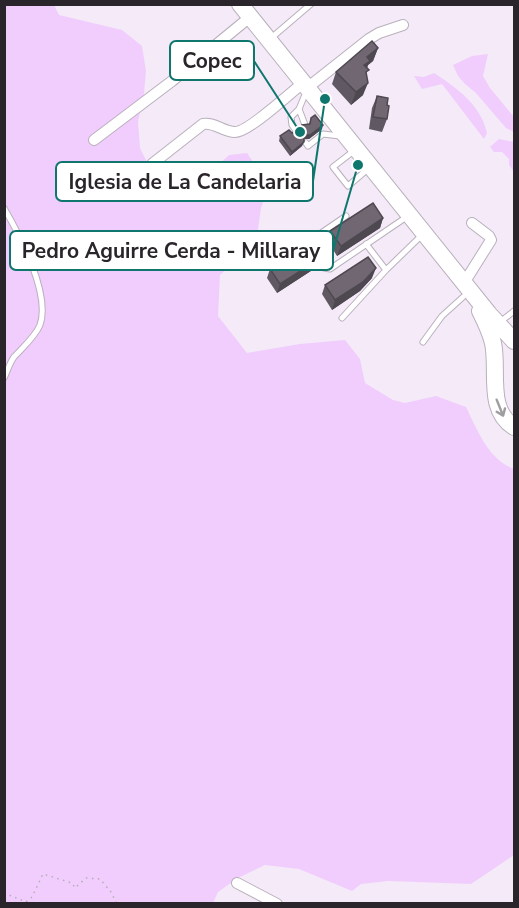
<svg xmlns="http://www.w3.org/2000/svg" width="519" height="908" font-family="'Nunito Sans',sans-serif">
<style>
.green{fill:#f1cdfd}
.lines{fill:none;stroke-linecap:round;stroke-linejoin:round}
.service-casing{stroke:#bab0bd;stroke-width:7}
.minor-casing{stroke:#bab0bd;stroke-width:12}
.trunk-casing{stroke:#bab0bd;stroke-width:18}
.path{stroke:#b4acb7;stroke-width:1.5;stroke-dasharray:1.5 4.5;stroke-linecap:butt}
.service{stroke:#fff;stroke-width:5}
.minor{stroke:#fff;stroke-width:10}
.trunk{stroke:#fff;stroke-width:16}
.wall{fill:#605963}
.shaded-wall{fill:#4e4850}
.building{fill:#706773;stroke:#4e4850;stroke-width:1.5}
.oneway{stroke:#9f9d9f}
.leader{fill:none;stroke:#0f766e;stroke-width:2}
.callout-dot{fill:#0f766e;stroke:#fff;stroke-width:2}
.callout{fill:#fff;stroke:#0f766e;stroke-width:2}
.callout-label{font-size:21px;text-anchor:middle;font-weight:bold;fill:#29252a}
</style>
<rect width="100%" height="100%" fill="#f4eaf8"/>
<path class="green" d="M5 5H54L59 15 122 30 142 46 146 71 144 93 138 122 140 148 151 170 180 185 203 179 229 155 247 153 269 185 261 208 256 243 220 275 218 316 247 353 300 344 345 340 360 359 365 383 393 400 405 403 436 396 466 407C478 431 488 459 514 469V855L471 884 388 881 361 884 352 891 299 869 265 865 238 878 218 892 213 903 5 904Z
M488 54 483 76 490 88 514 117V132L506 128 476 93 465 84 458 76 453 65 472 56Z
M434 73C457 88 481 105 487 133L484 139 442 84 422 89 414 76 424 77Z
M499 139 514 142V172L509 165V159L502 152H494L490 147Z"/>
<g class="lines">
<defs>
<path id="service" d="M270 39 311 4
M299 109 305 125
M297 132 292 125 291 117 299 109 306 92
M306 143 308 146 323 134 340 136
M355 150 333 167 348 186 369 168
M4 208C19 234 51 294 40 325 35 337 23 347 14 357 9 364 8 370 4 378
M366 244 386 270
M311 249 309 243 311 240 346 216
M316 256 324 268 330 269 408 216
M342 318 386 270 422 235
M500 322 514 311
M423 342 442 316 463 297"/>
<path id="minor" d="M307 88 369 39 379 33 403 25
M94 140 172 81 250 17
M152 164 203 124C215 122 223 132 235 132 249 132 290 93 303 83
M464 283 491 240 489 236 472 223
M237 883 277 904"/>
<path id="trunk" d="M240 4 489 314 514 341
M480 311C485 321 490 331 493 343 499 371 486 409 514 427"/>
</defs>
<use href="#service" class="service-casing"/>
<use href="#minor" class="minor-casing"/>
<use href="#trunk" class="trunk-casing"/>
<path class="path" d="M4 893 26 902 32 897 43 874 72 883 75 888 86 878 100 879 111 892 117 904"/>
<use href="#service" class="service"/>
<use href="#minor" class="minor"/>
<use href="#trunk" class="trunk"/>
</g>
<path class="wall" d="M378 48 373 61 368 65 367 68 363 95 351 105 332 84 336 72Z
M377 96 387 105V119L382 132 369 129 372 108Z
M311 118 322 129 309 139H304L302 146 290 156 279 141 280 136 301 131V129L302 125 309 124Z
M383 218 380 228 337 256 327 240 330 231Z
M321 258 317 267 277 293 267 278 270 269Z
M372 278 360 291 332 310 322 294 325 285Z"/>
<path class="shaded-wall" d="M378 48 373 61 368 65 365 73 360 78 367 57Z
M368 83 363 95 351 105 356 92Z
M323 125 322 129 309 139H303L304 135Z
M304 142 302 146 290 156 292 152Z
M383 218 380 228 337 256 341 246Z
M321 258 317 267 277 293 280 284Z
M376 268 372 278 360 291 332 310 335 300Z"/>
<path class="building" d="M372 41 378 48 367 57 370 61 364 65 369 70 366 72 368 83 356 92 336 72Z
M377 96 388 98 387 105 389 106 387 119 373 117Z
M315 115 323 125 310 135H304V142L292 152 280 136 289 130 292 133 295 131 301 132 303 129 302 125 310 124 311 118Z
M373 203 383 218 341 246 330 231Z
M311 242 321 258 280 284 270 269Z
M368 257 376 268 363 282 335 300 325 285Z"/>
<defs><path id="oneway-shaft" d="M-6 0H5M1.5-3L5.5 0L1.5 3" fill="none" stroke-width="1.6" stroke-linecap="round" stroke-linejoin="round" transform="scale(1.5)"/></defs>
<use class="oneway" href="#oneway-shaft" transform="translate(500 408) rotate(68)"/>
<path class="leader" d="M300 132L254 61M325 99L313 181M358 165L333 251"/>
<g class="callout-dot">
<circle cx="300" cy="132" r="6"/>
<circle cx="325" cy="99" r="6"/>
<circle cx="358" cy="165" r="6"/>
</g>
<g class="callout">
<rect x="170" y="41" width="84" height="39" rx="6"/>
<rect x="56" y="162" width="257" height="39" rx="6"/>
<rect x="10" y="231" width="323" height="39" rx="6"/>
</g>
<g class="callout-label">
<text x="212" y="68">Copec</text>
<text x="185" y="189">Iglesia de La Candelaria</text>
<text x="171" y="258">Pedro Aguirre Cerda - Millaray</text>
</g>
<rect width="519" height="908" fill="none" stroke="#29252a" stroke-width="12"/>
</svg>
